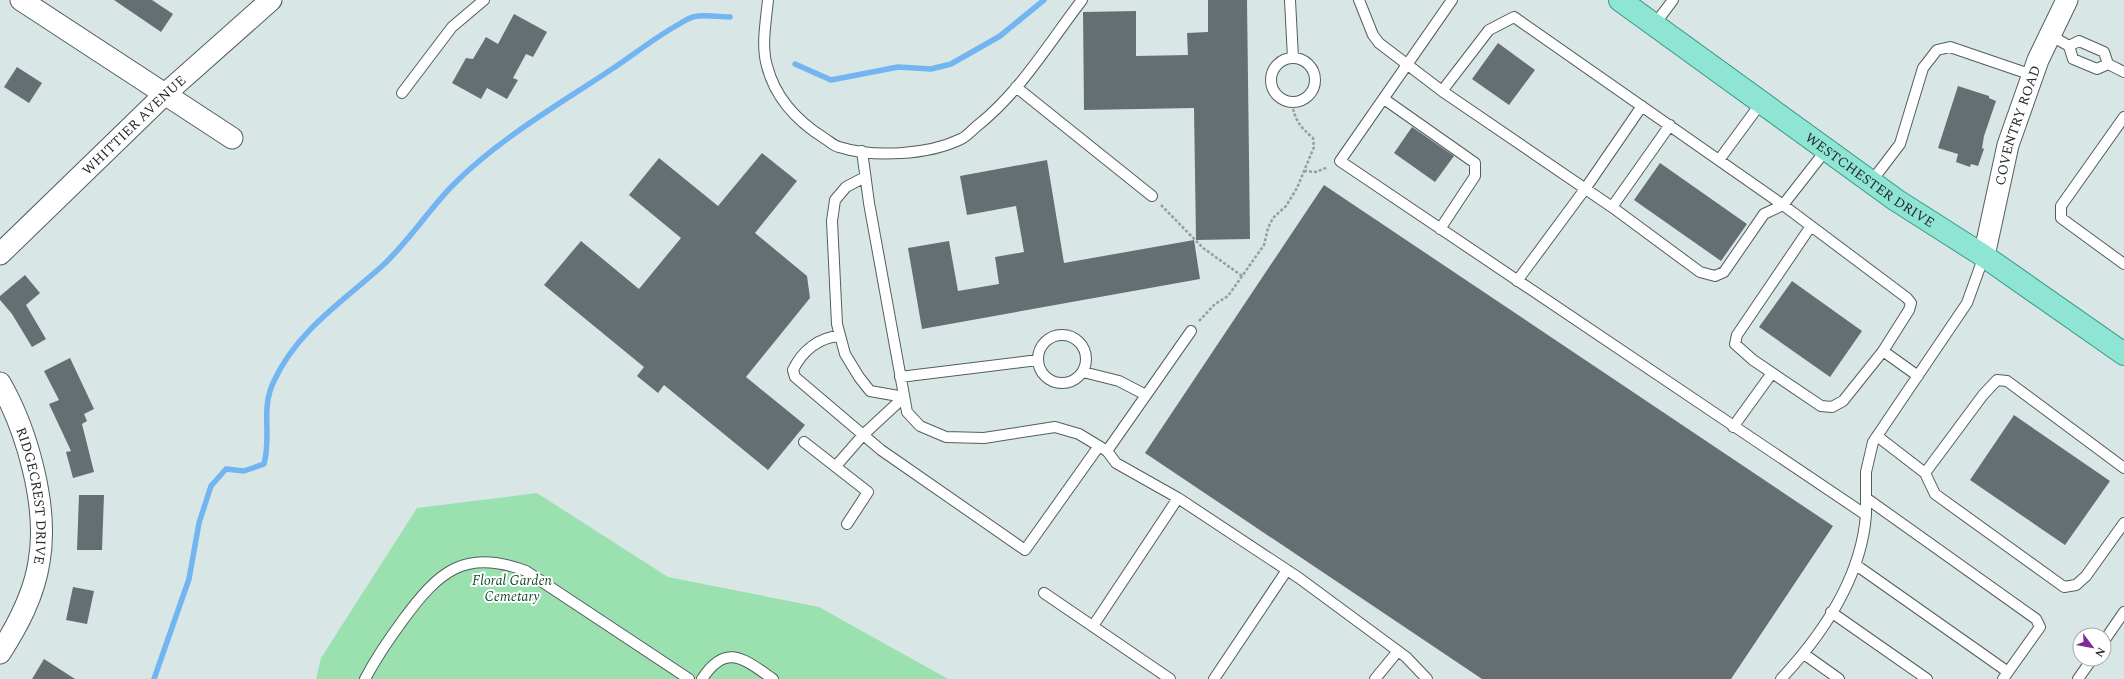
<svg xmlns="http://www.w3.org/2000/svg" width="2124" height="679" font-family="Spectral,serif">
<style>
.green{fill:#9be1b0}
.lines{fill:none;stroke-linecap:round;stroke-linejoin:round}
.stream{stroke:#72b5f1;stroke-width:5.5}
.building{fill:#656f73}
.lane-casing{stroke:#535e5f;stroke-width:12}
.street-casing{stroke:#535e5f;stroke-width:23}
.primary-casing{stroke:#389987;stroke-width:24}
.path{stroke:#949e9e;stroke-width:2.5;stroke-dasharray:3 2;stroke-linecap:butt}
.lane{stroke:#fff;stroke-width:10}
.street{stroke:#fff;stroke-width:21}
.primary{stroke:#8ee5d4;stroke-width:22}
.labels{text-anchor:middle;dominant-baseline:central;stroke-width:4;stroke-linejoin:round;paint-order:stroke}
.street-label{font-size:14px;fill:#262b2b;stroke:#fff}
.park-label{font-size:14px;font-style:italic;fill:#114d2b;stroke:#fff}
</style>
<rect width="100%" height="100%" fill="#d9e6e6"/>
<path class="green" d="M537 493 668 577 819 607 948 679H316L321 658 417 508Z"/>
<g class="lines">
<path class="stream" d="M795 64 831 80 898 67 931 69 951 64 1000 36 1044 0
M154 679 189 579 199 523 211 486 226 469 244 471 264 464C272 435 260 409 274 381 297 331 342 302 381 267 409 242 428 210 454 184 500 138 558 105 612 69 633 55 652 40 674 27 680 24 686 19 693 17 703 14 719 17 730 17"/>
</g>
<path class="building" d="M114 0H152L173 14 161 32Z
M1208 0H1247L1250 239 1196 240 1194 108 1084 110 1083 12 1136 11V56L1188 55 1187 33 1208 32Z
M514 14 547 32 533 57 526 54 513 78 518 80 507 99 487 88 481 99 452 83 466 58 473 59 486 37 498 44Z
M1498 43 1535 70 1509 105 1472 79Z
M17 67 42 83 29 103 4 87Z
M1958 86 1989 96V98L1996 101 1984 136 1982 148 1984 149 1978 166 1971 164 1970 167 1956 162 1958 154 1938 148Z
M1412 127 1454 156 1435 182 1394 153Z
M762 153 797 181 755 233 807 276 810 298 746 377 805 425 768 470 664 385 658 393 637 376 644 367 544 285 581 241 639 289 681 238 629 195 659 158 718 206Z
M1047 160 1064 263 1194 240 1200 279 922 329 908 248 949 241 958 291 999 284 995 257 1024 252 1016 206 967 215 960 176Z
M1660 163 1747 224 1721 261 1634 200Z
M1324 185 1833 526 1731 679H1482L1145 453Z
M25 275 40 293 26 305 46 339 32 347 12 314 0 300V296Z
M1792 281 1862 331 1830 377 1759 327Z
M70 358 94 409 84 414 87 421 82 424 94 472 73 478 66 452 71 451 49 404 59 400 44 371Z
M2014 415 2110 481 2065 545 1970 480Z
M79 495H104L102 550H77Z
M73 587 94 591 87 624 66 620Z
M44 659 75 679H32Z"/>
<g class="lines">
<defs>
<path id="lane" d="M768 0C766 21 761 46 767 66 775 97 797 121 824 138 829 141 834 146 839 147 874 158 928 155 961 139 967 136 972 130 977 126 1020 92 1049 43 1082 0
M1290 0 1293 58
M1359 0 1373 35 1379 43 1442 91 1489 30 1514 17 1783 205 1907 298 1911 303 1909 310 1883 351 1918 376
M1452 0 1340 161 1866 515V472L1873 442 1967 303 1984 256
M1654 25 1673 0
M2050 35 2069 46 2073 59 2097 69 2108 64 2104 52 2079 41 2069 46
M1271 80a22 22 0 1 1 44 0a22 22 0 1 1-44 0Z
M2108 64 2124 72
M1016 87 1152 196
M1442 91 1612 207
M402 93 452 27 484 0
M1384 99 1475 163V176L1440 229
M2124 117 2061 206V218L2124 264
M1670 125 1612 207 1700 272 1715 276 1724 272 1764 214 1783 205 1826 150
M862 151 869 203 907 412 920 426 946 437 984 438 1055 427 1079 434 1107 451 1116 463 1178 498 1299 578 1406 657 1427 679
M1719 160 1761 103
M865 177 846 187 835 200 832 221 837 324 845 354 859 377 870 391 904 397
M1871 182 1900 144 1923 68 1937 50 1950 47 2032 75
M1811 226 1737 335 1735 344 1753 360 1821 406 1832 407 1843 401 1883 351
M1517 281 1585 189 1642 106
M1038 359a24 24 0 1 1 48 0a24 24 0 1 1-48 0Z
M840 336C819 337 802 351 793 370L795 377 881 450 1025 550 1099 446
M1083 372 1119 381 1146 395
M900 377 1038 360
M1733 427 1772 373
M1877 436 1925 473 1983 395 1997 380 2007 381 2124 468
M804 442 868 492 847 524
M1107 451 1191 331
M836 466 863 435 904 397
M1925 473 1935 494 2064 587 2076 585 2086 576 2124 523
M1866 498 2036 619 2040 627 2003 679
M1856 565 2008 672
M1044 593 1170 679
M1831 612 1927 679
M1093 626 1178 498
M2104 641 2124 612
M1804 654 1839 679
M365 679C376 658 389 639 403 620 439 571 465 548 526 571L689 679
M702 679C726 642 744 659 773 679
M1214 679 1287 570
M1375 679 1398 651
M1781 679C1823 634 1861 577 1866 515
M2078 679 2092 659"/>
<g id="street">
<path d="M21 0 232 138"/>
<path id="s1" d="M0 254 164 95 271 0"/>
<path id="s2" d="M1984 256 2008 145 2038 60 2067 0"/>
<path id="s3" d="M0 383C27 430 49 507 39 562 34 595 18 625 0 653"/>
</g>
<g id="primary">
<path id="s4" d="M1620 0 1896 200 1984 256 2124 354"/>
</g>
</defs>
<use href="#lane" class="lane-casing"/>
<use href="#street" class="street-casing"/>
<use href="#primary" class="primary-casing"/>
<path class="path" d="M1304 171 1316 172 1328 167
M1161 205 1203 248 1242 276
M1199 321 1215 304 1228 296 1264 245 1268 228 1273 218 1286 206 1297 188 1314 147 1313 138C1300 127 1294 119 1292 102"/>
<use href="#lane" class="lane"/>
<use href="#street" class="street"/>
<use href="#primary" class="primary"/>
</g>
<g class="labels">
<g class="street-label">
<text stroke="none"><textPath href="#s1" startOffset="186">WHITTIER AVENUE</textPath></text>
<text stroke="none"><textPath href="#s2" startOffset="135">COVENTRY ROAD</textPath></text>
<text stroke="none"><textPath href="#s4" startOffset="308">WESTCHESTER DRIVE</textPath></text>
<text stroke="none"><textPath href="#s3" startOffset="119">RIDGECREST DRIVE</textPath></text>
</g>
<g class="park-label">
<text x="512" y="580">Floral Garden<tspan x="512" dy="16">Cemetary</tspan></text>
</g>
</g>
<g transform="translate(2092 647) rotate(122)"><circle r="19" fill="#ffffff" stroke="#a8aaaa"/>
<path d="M0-3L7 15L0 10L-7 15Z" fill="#7f2a99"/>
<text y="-6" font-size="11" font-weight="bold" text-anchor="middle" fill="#262b2b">N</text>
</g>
</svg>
